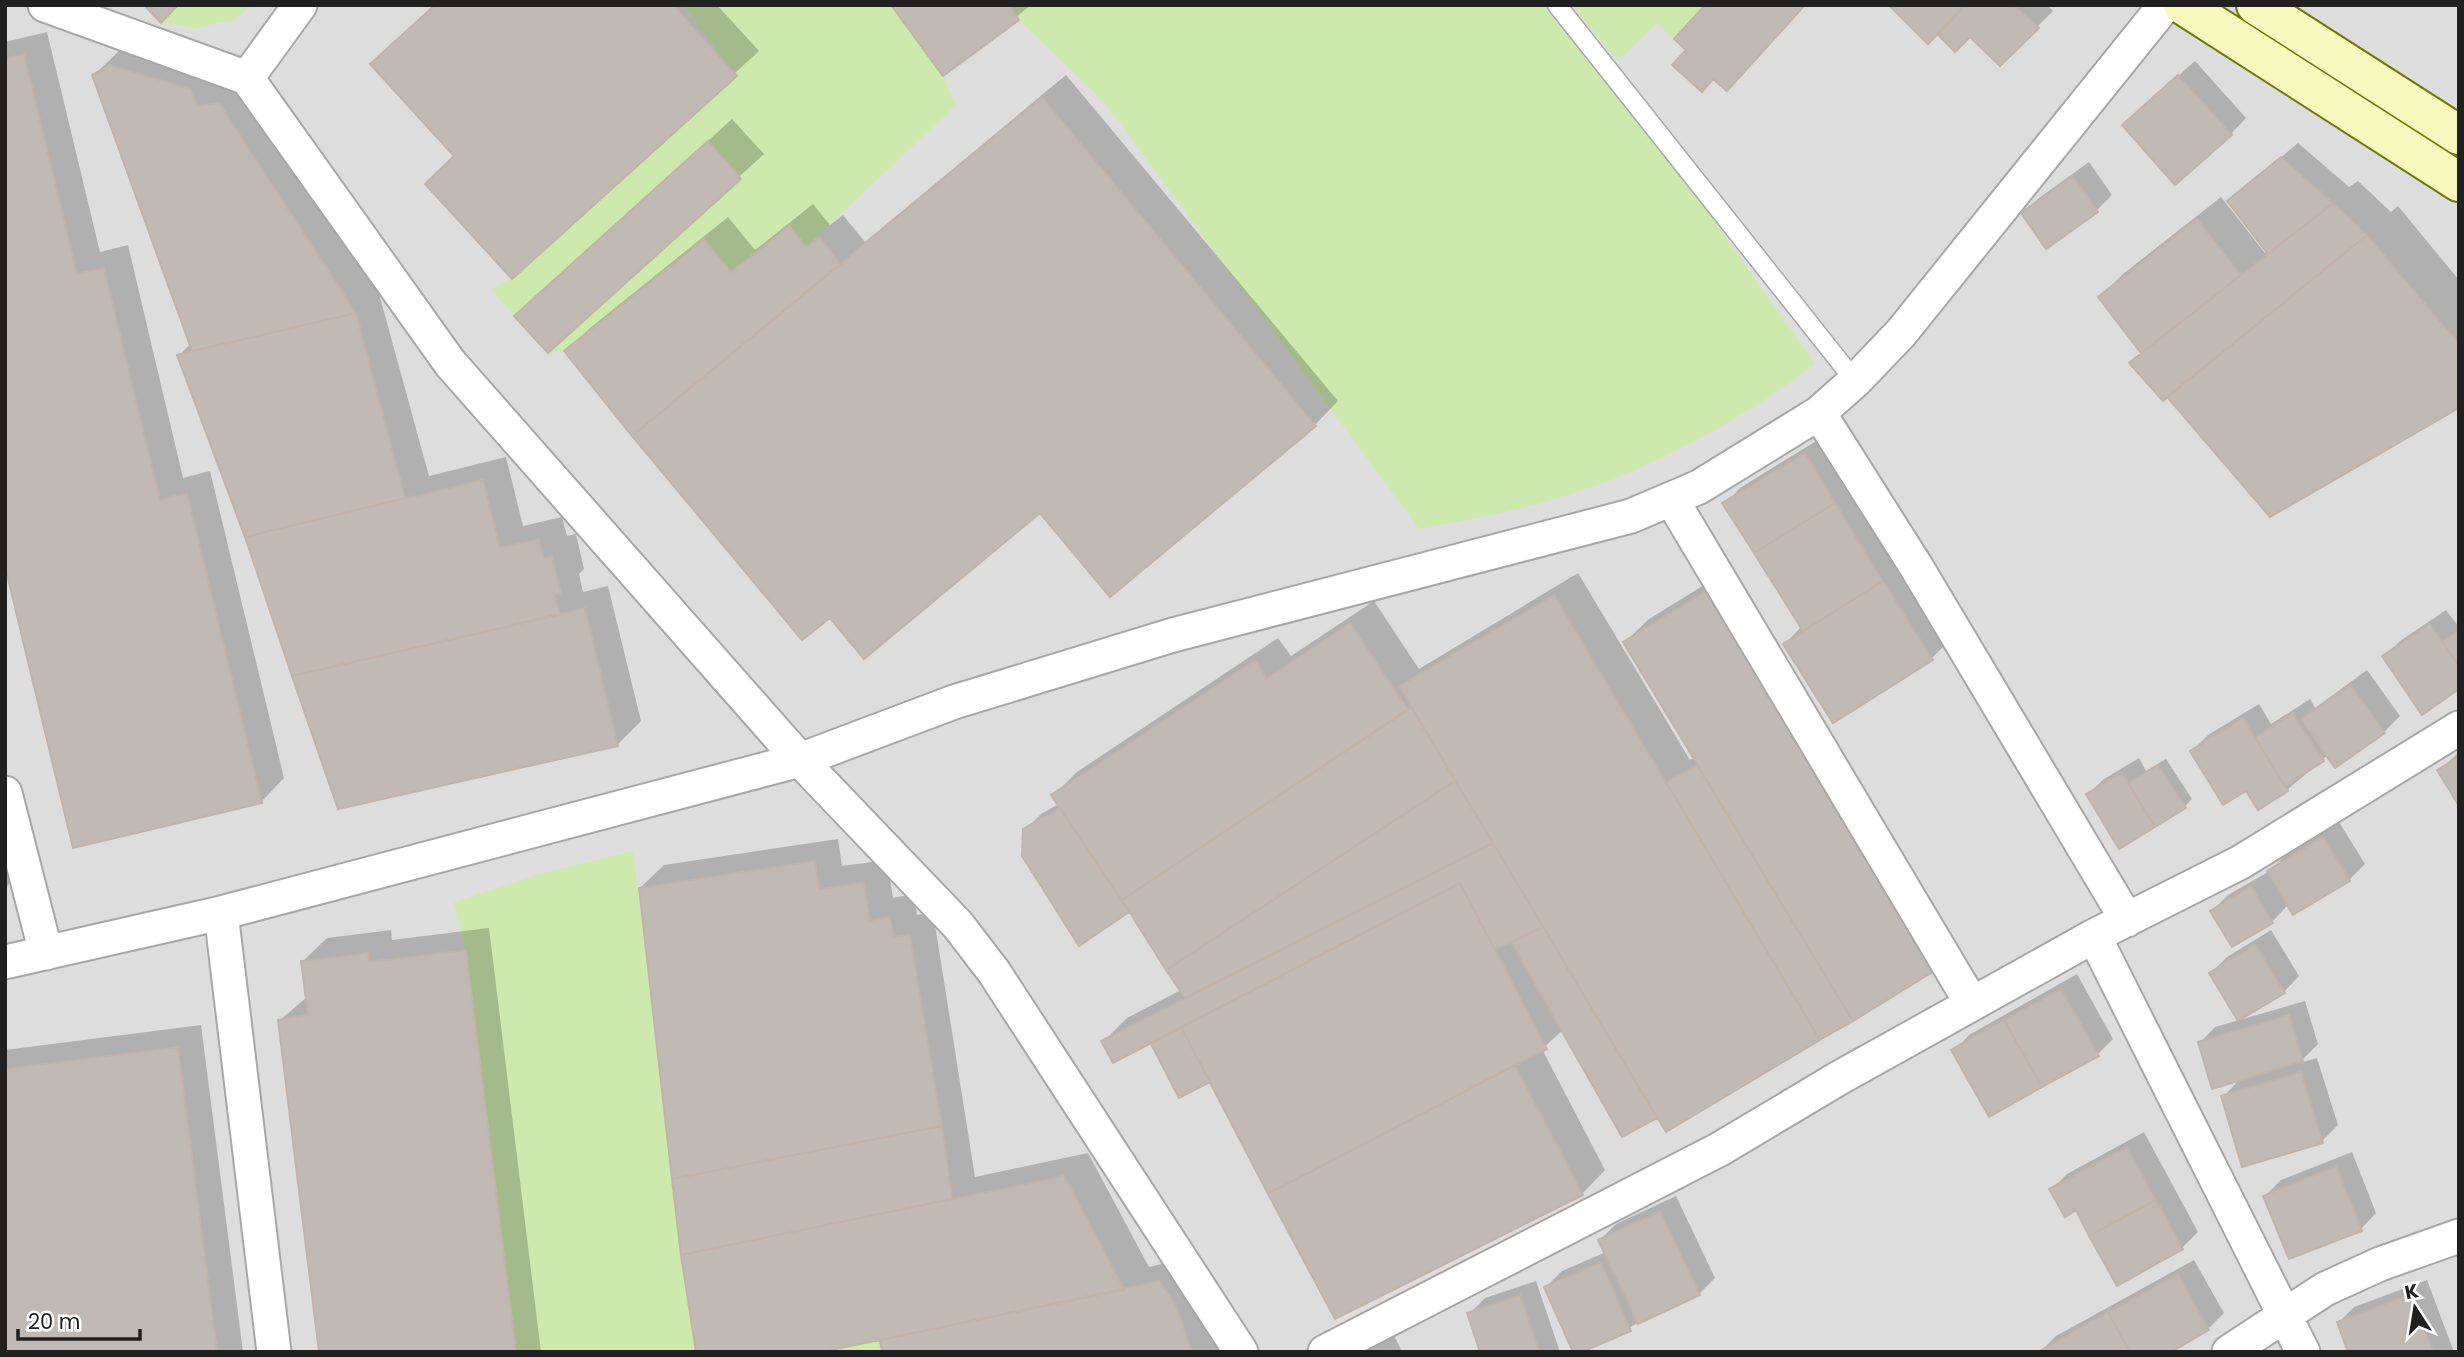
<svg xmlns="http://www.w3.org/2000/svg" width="2464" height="1357" font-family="Poppins,sans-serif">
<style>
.residential{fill:#dedddd}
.grass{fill:#cde9ae}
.shadow{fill:#0003}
.building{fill:#c1b9b3;stroke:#c2b3a9;stroke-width:2}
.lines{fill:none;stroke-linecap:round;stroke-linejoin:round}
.lane-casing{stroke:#a7a7a7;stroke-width:21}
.street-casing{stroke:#a7a7a7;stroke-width:37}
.secondary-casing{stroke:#6e7708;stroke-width:42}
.lane{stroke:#fff;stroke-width:18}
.street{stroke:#fff;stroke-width:33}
.secondary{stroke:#f7f8bd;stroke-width:38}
</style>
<rect width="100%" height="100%" fill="#f0ede7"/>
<path class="residential" d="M5 5H2459V1352H5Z"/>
<path class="grass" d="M144 5H251L235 20 195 28 161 23Z
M683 5H891L943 76 956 105 806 247 788 226 731 272 703 240 564 351 548 353 741 179 707 141 514 316 491 289 512 279 737 76Z
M1009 5H1543L1693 191 1815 364C1740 421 1655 468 1565 496 1518 511 1468 520 1419 529L1105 103 1019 20Z
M1572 5H1705L1674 39 1657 23 1618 61Z
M633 851 681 1255 696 1352H516L466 950 454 902 540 874Z
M880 1340 882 1352H821Z"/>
<path class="shadow" d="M435 5H717L759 51 512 277 456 155Z
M893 5H1031L944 74Z
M1892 5H2047L2053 11 2000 64 1952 17Z
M47 32 100 252 128 245 183 478 210 471 284 778 261 802 5 558V42Z
M135 43 242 80 378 290 429 476 506 457 523 526 562 517 567 536 576 534 584 569 579 574 583 592 608 586 641 721 617 745 247 537 179 356 191 343 94 75 118 52Z
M2195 61 2246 118 2231 134 2140 110Z
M1066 75 1338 401 1315 425 1111 594 1041 511 830 615 566 352 590 328 728 217 755 250 813 204 830 225 843 215 865 242Z
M732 119 764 154 548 351 516 316Z
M2298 143 2349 187 2358 181 2391 212 2398 206 2459 280V406L2168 395 2131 363 2142 352 2100 297 2123 274 2221 197 2265 253 2268 251 2229 201Z
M2089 162 2112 195 2096 211 2023 213 2039 198Z
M1821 438 1955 635 1932 658 1785 644 1802 626 1725 504 1740 488Z
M1730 569 1958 946 1935 969 1666 1129 1657 1115 1622 1135 1563 1030 1542 1049 1605 1170 1582 1194 1211 1080 1153 1044 1159 1038 1104 1041 1127 1018 1181 990 1129 910 1079 944 1025 830 1041 814 1059 804 1054 795 1077 772 1278 638 1291 656 1374 601 1419 669 1578 573 1690 760 1695 757 1625 642 1649 619Z
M2446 610 2459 627V687L2384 657 2400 641Z
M2367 670 2400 716 2384 732 2328 755 2287 790 2247 788 2192 751 2208 735 2259 704 2271 724 2310 699 2315 708Z
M2459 752V803L2439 771Z
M2139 758 2146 771 2166 759 2192 799 2185 806 2088 794 2104 779Z
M2339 822 2365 864 2349 880 2289 904 2272 922 2212 911 2228 895 2268 872 2285 856Z
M5 827 17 876 5 888Z
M838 839 842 866 887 860 893 898 914 894 917 915 933 912 975 1177 1088 1153 1149 1267 1183 1259 1222 1348 1218 1352H884L882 1338 683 1255 640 888 664 865Z
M489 928 541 1352H321L280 1020 308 996 303 961 327 938 391 930 392 940Z
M2271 930 2299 976 2284 992 2211 973 2227 957Z
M2077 974 2113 1039 2098 1054 1954 1051 1969 1035Z
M2305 1001 2318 1044 2299 1063 2317 1058 2338 1125 2322 1141 2223 1097 2241 1078 2200 1043 2215 1027Z
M201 1025 243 1352H5V1050Z
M2144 1132 2198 1232 2182 1248 2077 1208 2052 1189 2067 1174Z
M2352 1152 2376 1213 2361 1229 2265 1196 2281 1180Z
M1676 1196 1715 1278 1699 1294 1578 1352 1546 1287 1562 1271 1606 1252 1600 1240 1616 1224Z
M2194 1260 2224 1313 2208 1329 2040 1352 2056 1336Z
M2427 1280 2454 1352H2350L2339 1322 2354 1307Z
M1536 1281 1560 1352H1482L1469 1314 1485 1298Z
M1394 1335 1402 1352H1363Z"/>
<path class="building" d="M144 5H178L161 23Z
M435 5H673L737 76 512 279 425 184 454 156 370 64Z
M891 5H1009L1019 20 943 76Z
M1705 5H1805L1727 91 1713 79 1702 92 1672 65 1686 50 1674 39Z
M1889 5H1965L1928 44Z
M1965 5H2014L2039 28 2000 66 1970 37 1955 52 1938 35Z
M24 54 77 274 104 268 160 500 187 493 262 803 73 848 5 566V59Z
M110 65 190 89 197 106 219 103 356 313 192 351 92 75Z
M2178 75 2232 135 2175 185 2122 125Z
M1042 97 1316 426 1110 597 1040 513 864 659 830 618 802 640 632 436Z
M708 141 741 179 548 353 514 316Z
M2281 157 2333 203 2268 254 2227 201Z
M2073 176 2098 212 2046 249 2021 213Z
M2333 203 2367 235 2163 401 2129 363Z
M2197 219 2241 275 2141 353 2098 297Z
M789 226 806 247 819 237 841 264 632 436 564 351 704 239 731 272Z
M2367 235 2459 344V408L2270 517 2167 397Z
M356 313 405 498 245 537 177 355Z
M1805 453 1835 503 1754 553 1722 503Z
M483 480 500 548 539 539 544 558 552 556 561 594 555 595 560 615 292 676 245 537Z
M1835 503 1883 581 1803 631 1754 553Z
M1883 581 1933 660 1833 723 1783 644Z
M1706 591 1936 970 1853 1021 1623 642Z
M1554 595 1820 1040 1666 1132 1399 686Z
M585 608 618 746 338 809 292 676Z
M1350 623 1408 710 1122 900 1051 795 1255 660 1267 678Z
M2430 624 2459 666V689L2422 715 2382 656Z
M2459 630V666L2442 642Z
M2351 685 2385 733 2335 768 2301 719Z
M1411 707 1455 781 1166 970 1122 900Z
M2293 713 2324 761 2285 786 2255 738Z
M2243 718 2288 791 2258 810 2246 791 2223 805 2190 751Z
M2459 757V806L2437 770Z
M1697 765 1853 1021 1820 1040 1666 782Z
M2158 765 2186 808 2155 827 2128 783Z
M2122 773 2155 827 2119 849 2086 794Z
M1455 781 1493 843 1185 998 1166 970Z
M1060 808 1129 912 1079 946 1022 856 1023 829Z
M2323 837 2350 881 2293 915 2267 871Z
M1493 843 1543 927 1495 950 1460 883 1113 1063 1101 1041Z
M815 861 819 889 864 882 870 920 890 917 894 937 910 935 942 1126 672 1179 639 888Z
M1460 883 1547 1049 1268 1194 1181 1027Z
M2251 886 2273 923 2232 947 2210 911Z
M1543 927 1657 1118 1622 1137 1511 942Z
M2255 944 2285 993 2238 1021 2209 973Z
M466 950 516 1352H319L278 1020 308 1015 301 961 368 953 369 962Z
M2061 989 2099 1056 2042 1087 2004 1020Z
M2289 1015 2303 1061 2212 1089 2198 1042Z
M2004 1020 2042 1087 1989 1117 1951 1050Z
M1181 1027 1210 1082 1179 1098 1151 1044Z
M178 1047 217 1352H5V1069Z
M1515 1065 1583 1195 1335 1319 1268 1194Z
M2301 1072 2323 1143 2242 1167 2221 1096Z
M942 1126 952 1199 681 1255 672 1179Z
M2127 1147 2156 1200 2089 1236 2076 1210 2065 1217 2049 1189Z
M2336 1166 2362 1231 2289 1259 2263 1196Z
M1064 1176 1125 1290 821 1352H696L681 1255Z
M2156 1200 2183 1249 2117 1286 2089 1236Z
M1660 1211 1700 1295 1638 1324 1598 1240Z
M1601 1262 1631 1331 1582 1352H1573L1544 1287Z
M2178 1274 2209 1330 2171 1352H2130L2108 1312Z
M1159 1281 1176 1305 1192 1352H882L880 1340Z
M2411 1294 2433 1352H2348L2337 1322Z
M1520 1295 1539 1352H1480L1467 1313Z
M2108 1312 2130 1352H2038Z"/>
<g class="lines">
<defs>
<path id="lane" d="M1557 5 1855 381"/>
<path id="street" d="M45 5 247 78 450 363 800 760 958 925 994 972 1241 1352
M247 78 300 5
M1819 413 1917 568 2127 920
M1672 500 1972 1004
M5 793 46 953
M221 913 274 1352
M2094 936 2303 1352
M5 962 221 913 800 760 954 702 1173 635 1631 516 1699 487 1819 413 1855 381 1901 333 2165 5
M1325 1352 1720 1149 1839 1078 2094 936 2241 862 2459 728
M2229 1352 2325 1289 2380 1264 2459 1236"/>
<path id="secondary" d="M2183 5 2459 182
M2256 5 2459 135"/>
</defs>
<use href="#lane" class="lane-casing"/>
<use href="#street" class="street-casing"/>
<use href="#secondary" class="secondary-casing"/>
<use href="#lane" class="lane"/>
<use href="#street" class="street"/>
<use href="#secondary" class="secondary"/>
</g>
<rect width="2464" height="1357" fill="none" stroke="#202020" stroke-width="14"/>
<g transform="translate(2415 1308) rotate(348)" stroke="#ffffff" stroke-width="5" paint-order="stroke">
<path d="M0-5L12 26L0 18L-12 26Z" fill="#202020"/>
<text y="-10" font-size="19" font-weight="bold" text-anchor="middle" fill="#202020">K</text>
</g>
<path d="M18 1329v10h122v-10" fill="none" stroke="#202020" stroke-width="3.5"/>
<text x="28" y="1329" font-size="21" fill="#202020" stroke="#ffffff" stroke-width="5" paint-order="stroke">20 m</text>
</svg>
